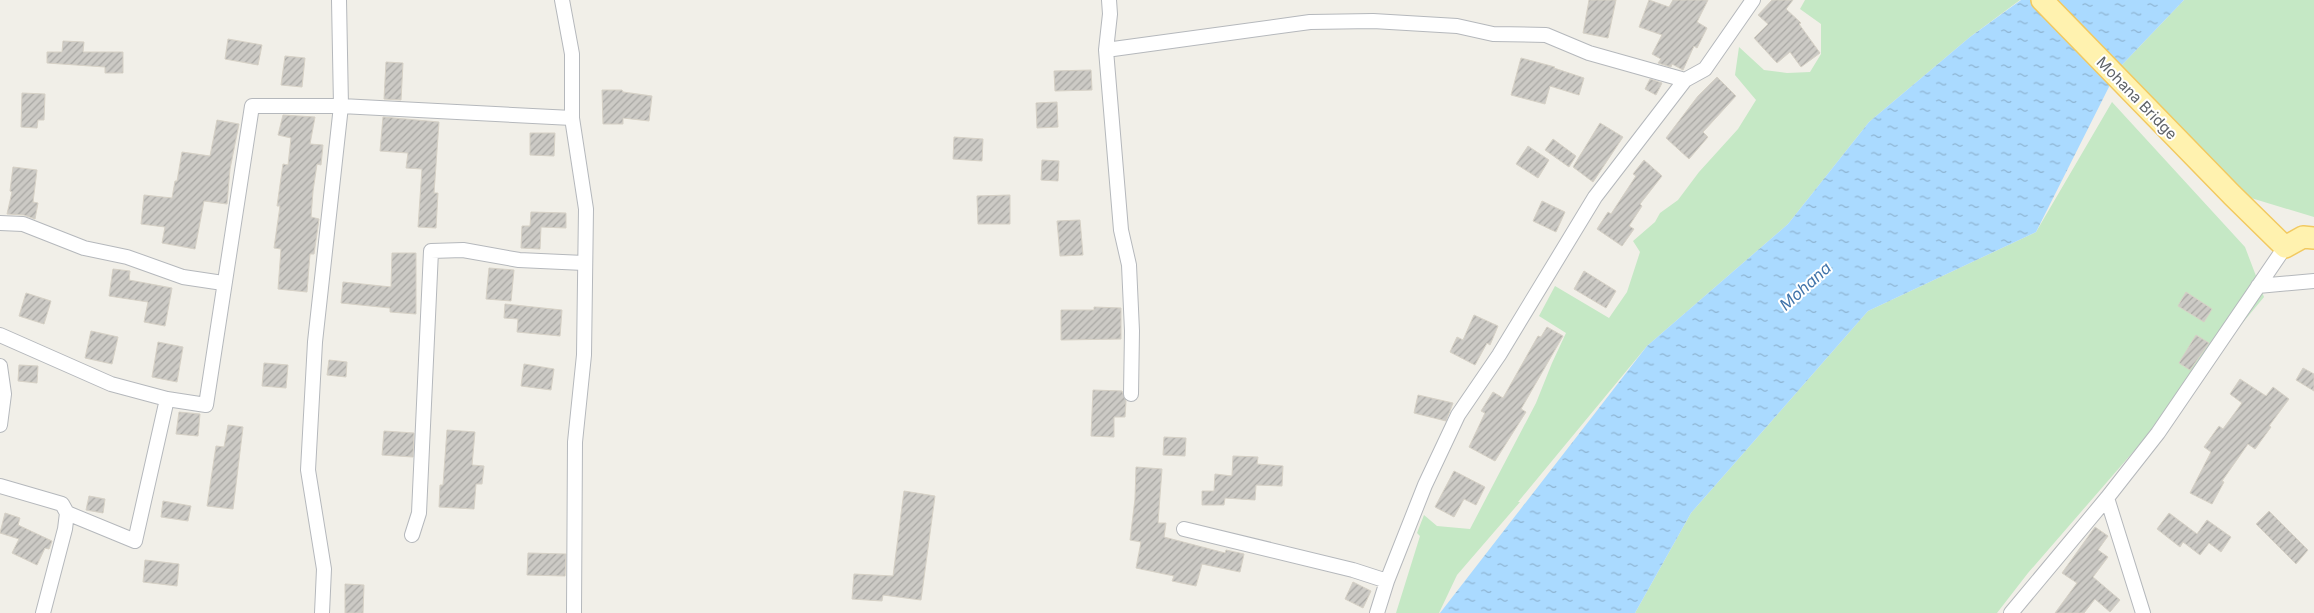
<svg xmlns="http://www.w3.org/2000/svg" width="2314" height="613" font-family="Inter,sans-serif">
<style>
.grass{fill:#c5e8c5}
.water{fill:url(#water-ripples)}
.building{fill:url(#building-hatch);stroke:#d6d1c6}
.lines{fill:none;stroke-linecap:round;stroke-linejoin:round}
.street-casing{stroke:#b5b8bc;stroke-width:16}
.primary-casing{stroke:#f2c960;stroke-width:24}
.street{stroke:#fff;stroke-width:14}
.primary{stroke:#fff2af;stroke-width:21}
.labels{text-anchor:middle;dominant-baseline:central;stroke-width:4;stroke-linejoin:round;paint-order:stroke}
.street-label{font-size:15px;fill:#5f6368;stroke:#fff}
.water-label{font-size:16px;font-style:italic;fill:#4174aa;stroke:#fff}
</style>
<defs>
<pattern id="water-ripples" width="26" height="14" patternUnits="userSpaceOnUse" patternTransform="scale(1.25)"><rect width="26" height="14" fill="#aadaff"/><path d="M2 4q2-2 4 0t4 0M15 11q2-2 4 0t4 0" fill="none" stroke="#8eb4d2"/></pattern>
<pattern id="building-hatch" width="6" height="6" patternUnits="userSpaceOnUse" patternTransform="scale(1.25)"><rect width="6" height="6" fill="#cccac5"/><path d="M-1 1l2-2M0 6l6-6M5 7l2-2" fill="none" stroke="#a9a8a4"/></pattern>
</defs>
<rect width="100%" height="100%" fill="#f1efe8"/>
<path class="grass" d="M1805 0H2020L1970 37 1869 122 1788 224 1647 346 1518 502H1520L1457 575 1439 613H1396L1420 536 1417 533 1424 515 1437 526 1470 529 1536 403 1552 363 1566 333 1539 316 1555 286 1609 318 1627 292 1640 252 1633 241 1655 222 1660 213 1678 200 1699 172 1738 129 1756 100 1735 75 1739 47 1764 70 1787 73 1810 72 1821 54V24L1800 9Z
M2184 0H2314V217L2251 198 2118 69Z
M2112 102 2245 247 2264 297 2186 391 2028 573 1997 613H1635L1691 513 1868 311 2036 232Z"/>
<path class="water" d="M2021 0H2184L2118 69 2036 232 1868 311 1691 513 1635 613H1440L1647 346 1788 224 1869 122 1970 37Z"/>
<path class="building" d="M1589 0H1616L1608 38 1583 33Z
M1649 0 1669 7 1673 0H1708L1697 22 1707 28 1697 48 1694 46 1683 70 1672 64 1671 67 1658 63 1661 59 1652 54 1662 35 1639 27Z
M1772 0H1793L1786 9 1801 23 1799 24 1820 53 1801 67 1790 52 1777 63 1754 38 1768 24 1758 15Z
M228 39 262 45 258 65 225 59Z
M63 41 84 42 83 52H123V73H105V67L47 63V52H62Z
M285 56 305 58 302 87 281 85Z
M1521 58 1555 67 1554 68 1584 78 1579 95 1550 86 1545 104 1511 95Z
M386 62 403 63 401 100 384 99Z
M1091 70 1092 90 1055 91 1054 71Z
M1717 77 1736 96 1703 132 1708 137 1689 159 1666 138 1698 96Z
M1650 79 1662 83 1656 95 1645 89Z
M602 90H622L623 92 652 96 649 121 623 118V124H603Z
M22 93 45 94 44 120H38L37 128 21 127Z
M1057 102 1058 127 1037 128 1036 103Z
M283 115 315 117 310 144 323 145 321 165 317 164 313 191 311 217 319 219 314 254H310L307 292 278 289 281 249 274 248 280 206H277L283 164 288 165 291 138 278 135Z
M383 117 439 122 434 193H438L436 228 418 227 422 169 406 168 408 153 380 151Z
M217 120 239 124 230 169 227 204 204 201 195 249 162 243 165 227 141 224 144 195 172 198 175 181H177L182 152 210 156Z
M1600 123 1623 137 1593 182 1573 167Z
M530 133H555L554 156 530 155Z
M954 137 983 139 982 161 953 159Z
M1553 139 1576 156 1569 167 1545 150Z
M1528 146 1549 160 1538 178 1516 164Z
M1042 160 1059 161 1058 181 1041 180Z
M1644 160 1662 176 1640 204 1642 206 1629 226 1634 229 1622 246 1597 229 1608 212 1611 214 1636 176 1633 174Z
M13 167 37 170 33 202 38 203 35 219 24 215 7 214 12 192 10 191Z
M1010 195V224H978L977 196Z
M1542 201 1565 212 1556 232 1533 221Z
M531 212 566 213V228L541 227 540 249 521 248 522 226H530Z
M1080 220 1083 255 1060 256 1057 221Z
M392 253H416V314L390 312V308L341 303 343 282 391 287Z
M489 268 514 270 511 301 486 299Z
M113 269 130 271 129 280 172 288 165 326 144 322 148 302 109 296Z
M1584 271 1616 291 1606 308 1574 289Z
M2186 292 2212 309 2204 322 2178 306Z
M26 293 51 301 44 324 19 316Z
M505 304 562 310 560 336 517 332 518 319 504 318Z
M1094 307 1121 308V339L1061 340V310H1094Z
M1474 315 1498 326 1490 345 1487 343 1475 365 1450 352 1457 337 1463 340Z
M1547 327 1563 336 1521 409 1526 412 1495 461 1469 447 1485 413 1481 411 1493 392 1503 398 1538 336 1541 337Z
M91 331 118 337 112 364 85 358Z
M2196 335 2209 343 2190 370 2179 363Z
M158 342 183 347 177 382 152 377Z
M329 360 347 362 346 377 327 375Z
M264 363 288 365 286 388 262 386Z
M524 364 554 369 551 390 521 386Z
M19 365 38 366 37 383 18 381Z
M2303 368 2314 374V391L2296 380Z
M2240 379 2266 396 2273 387 2289 399 2269 426 2271 427 2255 449 2248 444 2222 481 2224 482 2212 504 2190 493 2211 452 2204 447 2219 426 2223 429 2242 403 2230 394Z
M1093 390 1122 391 1126 401 1125 417H1114V437L1091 436Z
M1418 395 1453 403 1446 421 1414 413Z
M179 412 200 414 198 436 176 434Z
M228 425 243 427 233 509 207 506 216 446 224 447Z
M447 430 475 432 472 465 484 466 482 484H476L474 509 439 507 440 485H443Z
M384 431 414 433 413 457 382 455Z
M1164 437 1186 438 1185 456 1163 455Z
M1233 456 1258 457 1257 464 1283 466 1282 486 1256 485 1255 500 1225 498 1224 505H1202V491H1214L1215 474 1232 476Z
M1136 467 1162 469 1158 523H1166L1164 537 1225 553 1226 550 1244 554 1240 572 1202 564 1196 586 1172 581 1174 576 1136 568 1141 542 1130 540 1135 499Z
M1454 471 1485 487 1476 505 1464 499 1454 517 1435 507Z
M904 491 935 496 921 600 883 595 882 601 852 599 854 574 893 576Z
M89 496 105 499 103 513 86 510Z
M163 501 191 506 188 521 161 517Z
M2269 511 2308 550 2296 564 2256 524Z
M5 513 20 518 18 525 52 541 49 549 45 548 37 565 12 553 19 539 0 533Z
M2169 513 2197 534 2207 520 2231 537 2221 552 2209 543 2200 555 2183 542 2180 547 2157 529Z
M2095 527 2108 536 2098 550 2108 557 2093 577 2120 600 2110 612 2095 599 2084 613H2055L2077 583 2062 573Z
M528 553 566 554 565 576 527 575Z
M145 560 179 564 177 586 143 582Z
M1353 582 1371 591 1363 608 1345 599Z
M345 584 364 585 363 613H345Z"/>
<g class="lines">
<defs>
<path id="street" d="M562 0 572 54V118L586 209 584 355 575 442 574 613
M1109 0 1110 14 1106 50 1121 230 1129 265 1132 331 1131 394
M1106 50 1310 22 1373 21 1457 26 1493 34 1546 35 1589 53 1685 80
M0 223 23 224 84 248 127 257 183 277 223 283
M2258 286 2314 281
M0 335 111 384 167 399
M0 366 4 394 0 425
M0 486 62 504 67 513 65 529 43 613
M2107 498 2143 613
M67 513 135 541 167 399 206 405 252 106H341L572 118
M1184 529 1353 570 1387 581
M412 535 419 513 431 251 463 250 519 260 584 263
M322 613 324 569 308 470 315 342 341 106 339 0
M1377 613 1387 581 1425 485 1458 415 1499 355 1595 197 1685 80 1705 69 1753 0
M2011 613 2107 498 2158 433 2285 247"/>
<path id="primary" d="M2042 0 2232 195 2285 247 2303 237 2314 238"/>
</defs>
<use href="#street" class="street-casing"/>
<use href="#primary" class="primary-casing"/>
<use href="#street" class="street"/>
<use href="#primary" class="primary"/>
</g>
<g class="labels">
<g class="street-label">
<text transform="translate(2137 98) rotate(46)">Mohana Bridge</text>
</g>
<g class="water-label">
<text transform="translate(1805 286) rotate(-42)">Mohana</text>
</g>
</g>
</svg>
